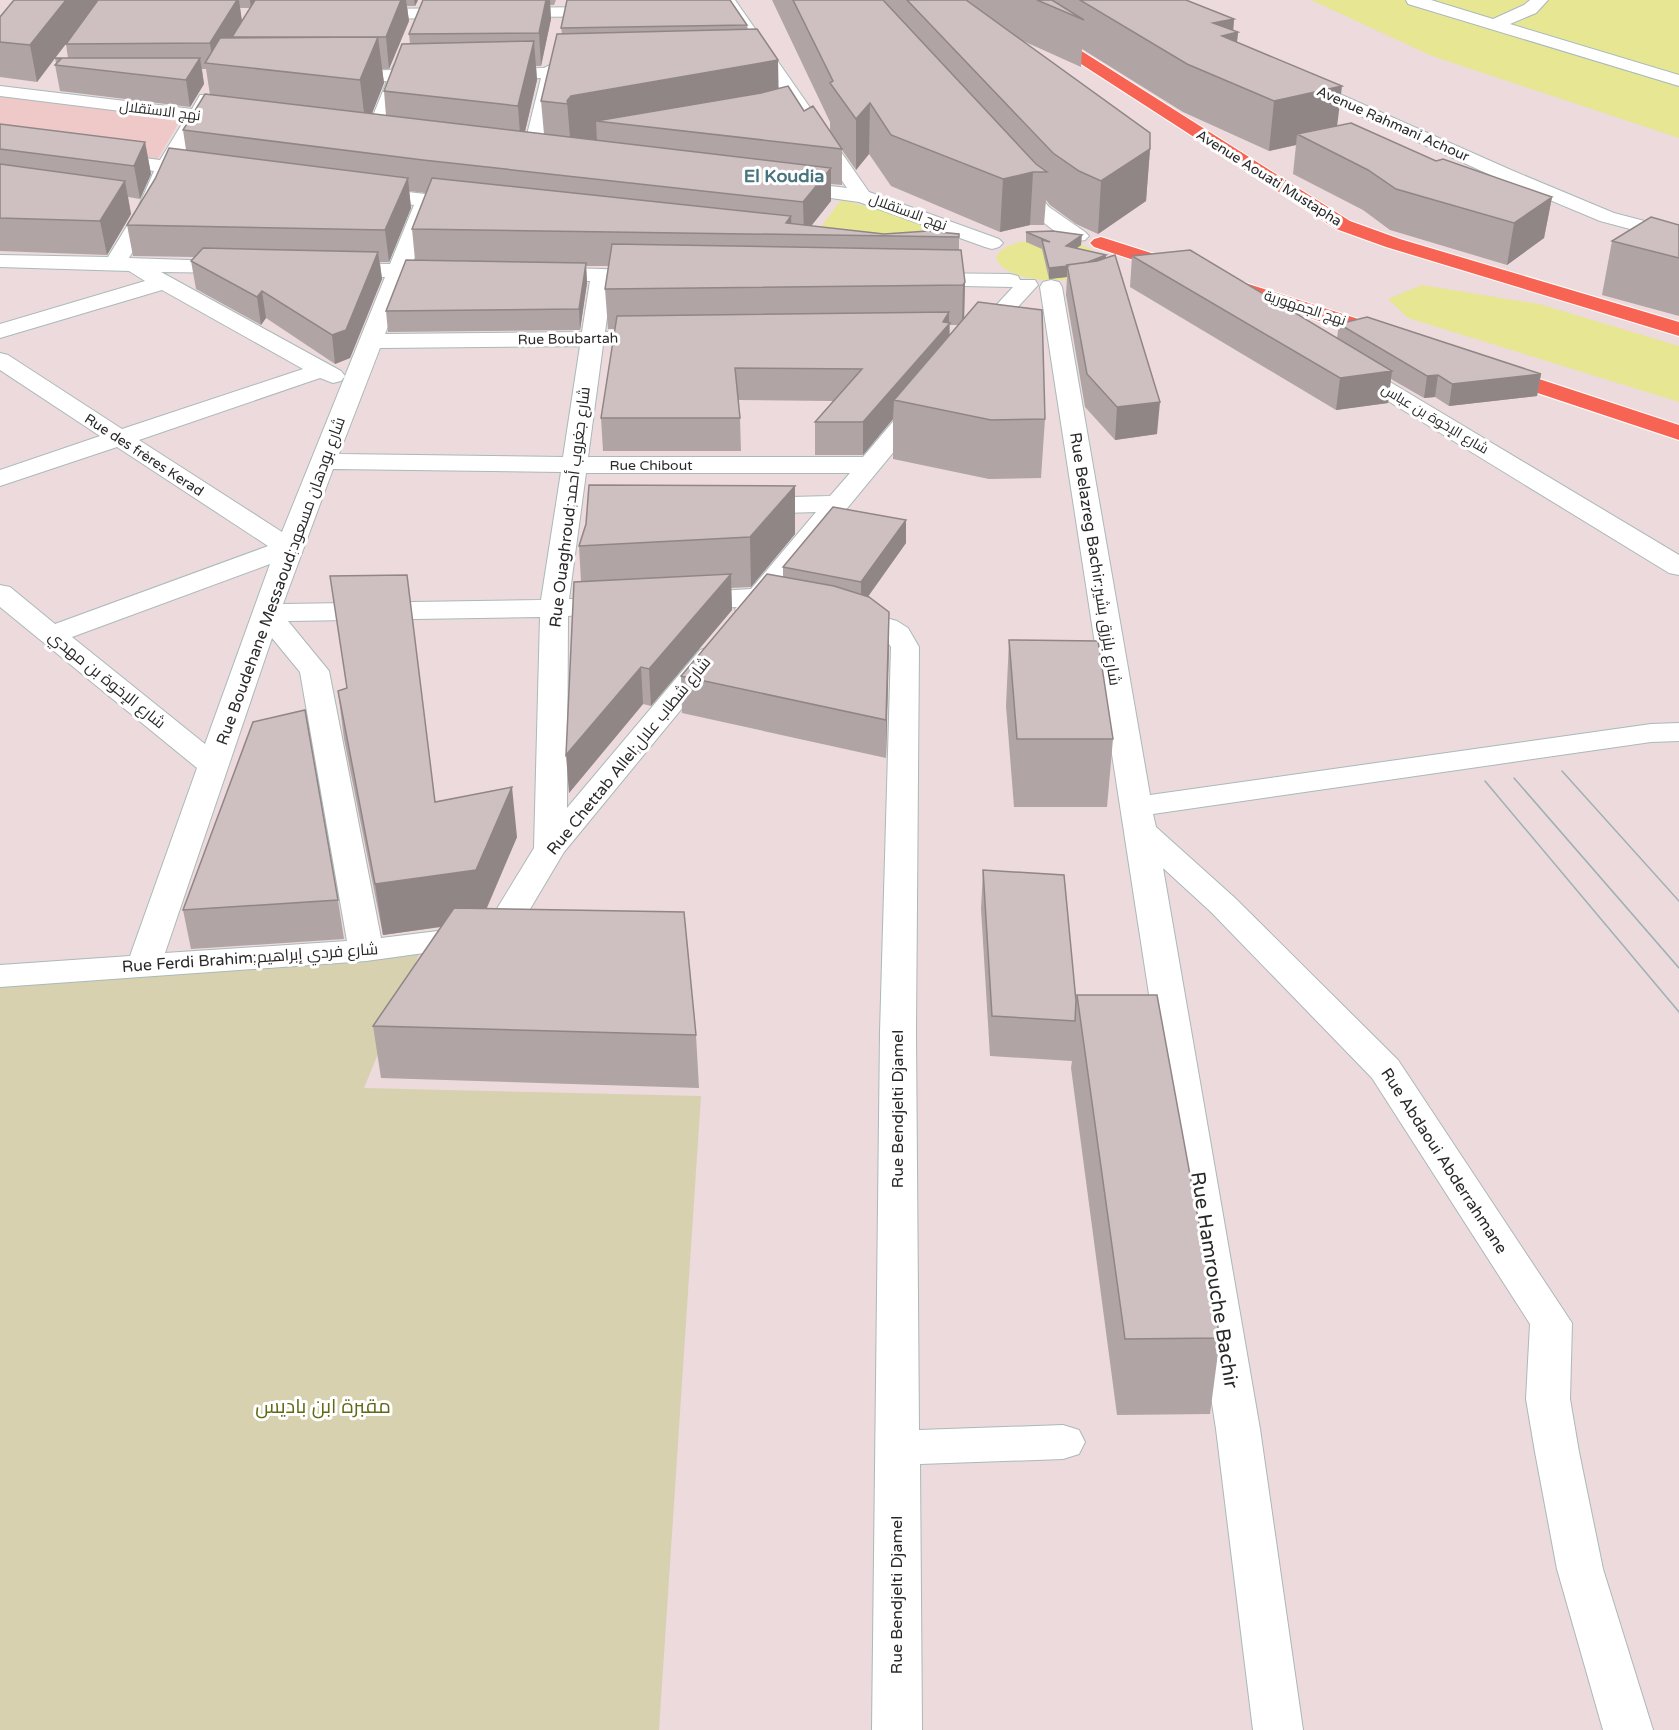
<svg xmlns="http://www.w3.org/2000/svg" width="1679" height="1730" font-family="'Varela Round',Cairo,sans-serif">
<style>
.education{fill:#efc9c8}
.green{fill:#e7e693}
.cemetery{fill:#d7d1b0}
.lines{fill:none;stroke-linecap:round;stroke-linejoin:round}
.minor-casing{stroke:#aab9ba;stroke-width:2}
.major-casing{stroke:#fff;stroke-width:2}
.minor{fill:#fff;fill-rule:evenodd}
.major{fill:#f86453;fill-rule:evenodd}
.tram{stroke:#9db1b5;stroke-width:1.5}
.wall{fill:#b1a4a5;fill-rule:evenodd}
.shaded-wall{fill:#908686}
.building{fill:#cebfc0;stroke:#908686;stroke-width:1.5}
.labels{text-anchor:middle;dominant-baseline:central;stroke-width:6;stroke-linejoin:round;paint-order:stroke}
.far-street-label{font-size:14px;fill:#292929;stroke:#fff}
.street-label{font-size:16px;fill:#292929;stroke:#fff}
.far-district-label{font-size:18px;font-weight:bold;fill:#47747d;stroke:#fff}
.near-street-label{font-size:20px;fill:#292929;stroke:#fff}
.near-park-label{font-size:20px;fill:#606a16;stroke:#fff}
</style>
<rect width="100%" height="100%" fill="#eddadc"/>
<path class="education" d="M0 96 181 119 157 160 0 138Z"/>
<path class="green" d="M1311 0H1679V138L1432 56Z
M841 200 899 214 944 230 940 239 816 234Z
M1033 240C1056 242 1085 238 1101 258 1093 264 1083 275 1074 278 1055 284 1001 279 996 257 1004 244 1019 242 1033 240Z
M1422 285 1539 304 1679 346V402L1408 318 1388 299Z"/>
<path class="cemetery" d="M420 952 364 1088 701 1096 659 1730H0V980Z"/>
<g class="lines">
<defs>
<path id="minor" d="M719 0H735L869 192 999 239 1003 243 999 247 992 249 985 247 859 202 781 191 778 187 781 183 788 181 847 188Z
M1406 0H1431L1493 19 1524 5 1530 0H1548L1536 13 1510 24 1679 75V86L1408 4Z
M610 7 616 8 618 12 616 16 364 19 356 14 364 9Z
M402 61 408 62 411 66 409 70 441 71 444 75 441 79 405 81 384 138 381 142H367L364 138 387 81 337 82 331 81 328 77 331 73 337 72 391 70 396 62Z
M552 64 560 67 597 68 600 72 597 76 559 78 542 155 539 159H525L522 155 541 78 493 79 487 78 484 74 487 70 493 69 544 68Z
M1299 76 1511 170 1614 213 1679 230V242L1600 221 1497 178 1293 85 1290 81 1293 77Z
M0 86 192 109 200 95H214L216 99 209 111 243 116 245 120 243 124 236 126 203 122 178 163 212 168 215 172 212 176 205 178 173 174 158 208 129 258 246 262 249 267 246 272 238 273 161 272 341 371 345 376 341 381 333 383 320 378 139 440 282 532 385 277H335L327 275 324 270 327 265 335 263 390 264 414 205 359 197 356 193 359 189 366 187 467 199 474 201 477 205 474 209 467 211 434 207 412 265 453 267 456 272 453 277 407 278 385 334 582 332 590 281H542L534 279 531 274 534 269 542 267 660 271 663 276 660 281 612 282 605 332 658 331 666 333 669 338 666 343 658 345H603L588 457H863L913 398 922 396 931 398 934 403 778 592 800 597 804 603 800 609 790 611 766 607C758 617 752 618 739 615L735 609 737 607 687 609 677 607 673 601 677 595 687 593 751 589 816 512 752 514 743 512 739 506 743 500 752 498 830 496 850 473H586L569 599 617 597 627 599 631 605 627 611 568 616 567 808 700 650 710 647 720 650 725 656 564 852 511 941 366 961 0 987V965L130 956 197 768 0 607V585L10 587 55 624 268 546 117 447 0 486V470L100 436 0 370V353L8 355 122 429 303 369 162 290 0 338V324L145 281 129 271 0 267V255L108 257 138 208 154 171 104 165 97 163 94 159 97 155 104 153 160 160 185 119 0 96ZM580 346 563 457 339 454 380 348ZM333 469 561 472 541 600 283 604ZM270 564 205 744 72 637ZM540 617 534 848 487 925 381 938 329 671 288 621ZM272 638 300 672 347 941 165 953Z
M1015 174 1022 176 1049 207 1085 232 1089 236 1085 240C1060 247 1019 200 1005 180L1008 176Z
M920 273 1010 274 1018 276 1020 280H1035L1038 285 985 343 977 345 969 343 966 338 1013 287 912 285 909 280 912 275Z
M1051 280 1059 282 1062 287 1150 795 1651 724 1679 723V741L1651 742 1153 814 1156 827 1235 898 1398 1060 1572 1323 1570 1399 1579 1452 1603 1569 1653 1730H1603L1557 1569 1535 1452 1526 1399 1530 1324 1372 1078 1211 912 1163 868 1260 1429 1303 1730H1253L1216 1429 1040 287 1043 282Z
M1352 362 1360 364 1679 555V575L1669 573 1344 374 1340 369 1344 364Z
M847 607 897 621 908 628 919 647 916 1032 919 1430 1063 1425 1079 1430 1085 1442 1079 1454 1063 1459 920 1464 922 1730H872L880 1032 891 647C878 624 846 634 833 615L837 609Z"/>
<path id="major" d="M982 0H1001L1350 221 1400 239 1679 322V336L1386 247 1336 229Z
M1101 237 1396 331 1399 336 1396 341 1388 343 1380 341 1094 247 1090 243 1094 239Z
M1497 365 1679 425V440L1489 377 1485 372 1489 367Z"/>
</defs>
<use href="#minor" class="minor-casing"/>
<use href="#major" class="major-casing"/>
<use href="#minor" class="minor"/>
<use href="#major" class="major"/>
<path class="tram" d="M1562 771 1679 901
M1514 778 1679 968
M1485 781 1679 1012"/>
</g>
<path class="wall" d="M14 0H418L415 6H407L409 21 389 69H382L384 83 371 114 386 116 384 91 410 44 409 34 423 0H556L554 5H550L551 19 541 66H536L537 80 525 132 544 134 541 101 562 34 561 28 747 25 748 30 778 60V89L804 111 830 130V122L772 0H1186L1234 19 1233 30 1238 32 1237 42 1338 126 1436 161 1552 197 1544 238 1507 265 1390 230 1363 210 1293 174 1296 145 1269 151 1183 112 1082 49 1081 67 1021 40 1150 149 1146 201 1098 234 1076 224 1050 205 1046 200 1044 225H1030L1000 232 891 186 869 154 856 170 842 150V185L831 184V201L811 226 884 234 959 237V250L965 282 964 319 1045 419 1041 478 989 479 893 459V419L863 455H815V422L833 401 738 400 740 418 741 451H603L601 418 615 329H608L605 289 609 266H586L587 283 580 330 388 332 386 311 415 260 412 229 426 193 409 191 411 208 389 262H380L382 279 350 358 335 364 266 318 261 325 196 289 191 261 195 257 133 256 127 225 186 150 183 130 210 95 206 69H202L204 84 190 107 60 91 55 65 56 63 55 58 37 82 0 77V17ZM240 8H250L242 21ZM66 44 68 58H55ZM950 325H958L950 335Z
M0 124 145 142 151 174 140 199 128 197 131 214 107 255 0 251Z
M1679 225V316L1602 295 1612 241Z
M1026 232 1081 245 1077 248 1106 255V258L1157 434 1115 440 1085 407 1066 295 1067 277 1049 279 1042 249 1026 242Z
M1132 256 1337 338 1339 324 1541 374 1537 396 1449 406 1435 397 1424 398 1391 379 1388 403 1336 410 1130 287Z
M795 486V534L751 587 731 588 732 610 651 706 643 704 569 793 581 582 579 546Z
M906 543 868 597 889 612 886 758 682 713 681 676 783 577V567Z
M330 576 435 802 517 837 487 908 696 1035 699 1088 381 1078 373 1026 441 927 383 935 344 739 338 691 347 689Z
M1009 640 1113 739 1107 807H1014L1006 706Z
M983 870 1076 1001 1077 995 1220 1338 1210 1414 1117 1415 1071 1068 1072 1061 990 1056 981 909Z
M338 900 344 939 191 949 183 910Z"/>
<path class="shaded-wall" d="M66 0H99L37 82 30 45Z
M237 0H239L242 22 232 37V38L213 64 210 43Z
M250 0H256L251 8Z
M401 0H406L409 21 389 69 386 37Z
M414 0H418L415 6Z
M546 0H550L551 19 541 66 539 33Z
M1234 19 1233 33 1238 32 1233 79 1213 23Z
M378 37 384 83 366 129 360 80Z
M534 41 537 80 521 148 518 106Z
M200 58 204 84 190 107 186 80Z
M778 60 779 107 596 121 597 141 571 149 567 101 571 96Z
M1342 86 1336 135 1297 134 1296 145 1269 151 1274 101Z
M870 103 869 154 856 170V119Z
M145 142 151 174 140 199 134 166Z
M1150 149 1146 201 1098 234 1101 181Z
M831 168V201L804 235 803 202Z
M1033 172 1030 225 1000 232 1003 179Z
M408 178 411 208 389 262 385 230Z
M125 181 131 214 107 255 100 221Z
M1552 197 1544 238 1507 265 1514 223Z
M791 216 792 235 786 223Z
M1082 235 1081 245 1066 256V246Z
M378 252 382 279 350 358 335 364 332 335Z
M1106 255 1105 266H1068Z
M586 263 587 283 580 330 579 309Z
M1067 266V277L1049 279V268Z
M965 282 964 322 962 325 963 285Z
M262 291 266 318 261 325 257 297Z
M949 312V354L894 400 893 419 863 455V422Z
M1392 371 1388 403 1336 410 1340 378Z
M1541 374 1537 396 1449 406 1452 384Z
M1438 375 1435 397 1424 398 1427 376Z
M1160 402 1157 434 1115 440 1117 407Z
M795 486V534L751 587 750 537Z
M906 520V543L861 606V582Z
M731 574 732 610 651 706 649 669Z
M889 612V648L886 758V720Z
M641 667 643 704 569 793 566 755Z
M512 787 517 837 481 921 383 935 375 884Z"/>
<path class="building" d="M14 0H66L30 45 0 42V17Z
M98 0H237L210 43 66 44Z
M255 0H401L386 37H232Z
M423 0H546L539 33 409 34Z
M567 0H730L747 25 561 28Z
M793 0H883L1036 164 1047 172H1033L1003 179 891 135 870 103 856 119 830 83 833 81Z
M907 0H966L1150 133V149L1101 181 1079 171 1053 153Z
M1037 0H1052L1084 20Z
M1080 0H1186L1234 19 1213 23 1238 32 1222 36 1342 86 1274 101 1187 64Z
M757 29 778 60 571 96 567 101 568 104 541 101 557 34Z
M378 37 360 80 205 63 220 38Z
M534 41 518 106 384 91 402 44Z
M55 58H200L186 80 55 65 61 59Z
M788 86 804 111 813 106 842 149 596 121 761 93Z
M205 94 831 168 803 202 423 160 183 130Z
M1351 123 1436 161 1443 159 1552 197 1514 223 1396 189 1368 170 1297 134Z
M0 124 145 142 134 166 0 149Z
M169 148 408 178 385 230 127 225 155 179Z
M0 164 125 181 100 221 0 218Z
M432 178 791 216 786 223 884 234 928 231 959 234V237L412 229Z
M1651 217 1679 225V258L1612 241Z
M1053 231 1082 235 1066 246 1106 255 1088 262 1067 265 1068 266 1049 268 1042 240 1050 242 1026 232Z
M612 244 961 250 965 282 963 285 605 289Z
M203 248 378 252 346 330 332 335 262 291 257 297 191 261Z
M1190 250 1392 371 1340 378 1132 256Z
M1115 255 1160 402 1117 407 1087 374 1067 265 1097 261Z
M406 260 586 263 579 309 386 311Z
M978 302 1042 310 1045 419 991 420 894 400Z
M949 312 943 322 950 323 863 422H815L862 369 735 368 740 418H601L617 316Z
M1367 317 1541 374 1452 384 1438 375 1427 376 1339 324Z
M589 485 795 486 750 537 579 546 586 524Z
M833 507 906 520 861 582 783 567Z
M731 574 649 669 641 667 566 755 574 582Z
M767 574 834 586 869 597 889 612 886 720 681 676Z
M407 575 435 802 512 787 476 870 375 884 338 691 347 688 330 576Z
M1009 640 1098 641 1113 739H1017Z
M305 710 338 900 183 910 253 722Z
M983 870 1064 875 1076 1001 1075 1021 992 1016Z
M454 908 684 912 696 1035 373 1026Z
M1077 995H1157L1220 1338 1125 1339Z"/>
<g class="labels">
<g class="far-street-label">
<text transform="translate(160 111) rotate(7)">نهج الاستقلال</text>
<text transform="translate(1393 124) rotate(24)">Avenue Rahmani Achour</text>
<text transform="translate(1269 178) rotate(32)">Avenue Aouati Mustapha</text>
<text transform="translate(908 212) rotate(20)">نهج الاستقلال</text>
<text transform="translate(1305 308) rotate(18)">نهج الجمهورية</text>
<text transform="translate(568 339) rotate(-1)">Rue Boubartah</text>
<text transform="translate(1435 419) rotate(31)">شارع الإخوة بن عباس</text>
<text transform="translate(144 455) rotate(33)">Rue des frères Kerad</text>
<text x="651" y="465">Rue Chibout</text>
</g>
<g class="street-label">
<text transform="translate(570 507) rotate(-83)">Rue Ouaghroud;شارع جغروب أحمد</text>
<text transform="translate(1095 559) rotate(81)">Rue Belazreg Bachir;شارع بلزرق بشير</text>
<text transform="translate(281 581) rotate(-70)">Rue Boudehane Messaoud;شارع بودهان مسعود</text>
<text transform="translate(107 680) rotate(39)">شارع الإخوة بن مهدي</text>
<text transform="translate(629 756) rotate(-51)">Rue Chettab Allel;شارع شطاب علال</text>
<text transform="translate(250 958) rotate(-4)">Rue Ferdi Brahim;شارع فردي إبراهيم</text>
<text transform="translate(898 1109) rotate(-90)">Rue Bendjelti Djamel</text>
<text transform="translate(1444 1161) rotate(57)">Rue Abdaoui Abderrahmane</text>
<text transform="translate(897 1595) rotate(-90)">Rue Bendjelti Djamel</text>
</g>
<g class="far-district-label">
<text x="784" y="176">El Koudia</text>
</g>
<g class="near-street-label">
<text transform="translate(1214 1280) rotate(81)">Rue Hamrouche Bachir</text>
</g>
<g class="near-park-label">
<text x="323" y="1407">مقبرة ابن باديس</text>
</g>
</g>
</svg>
